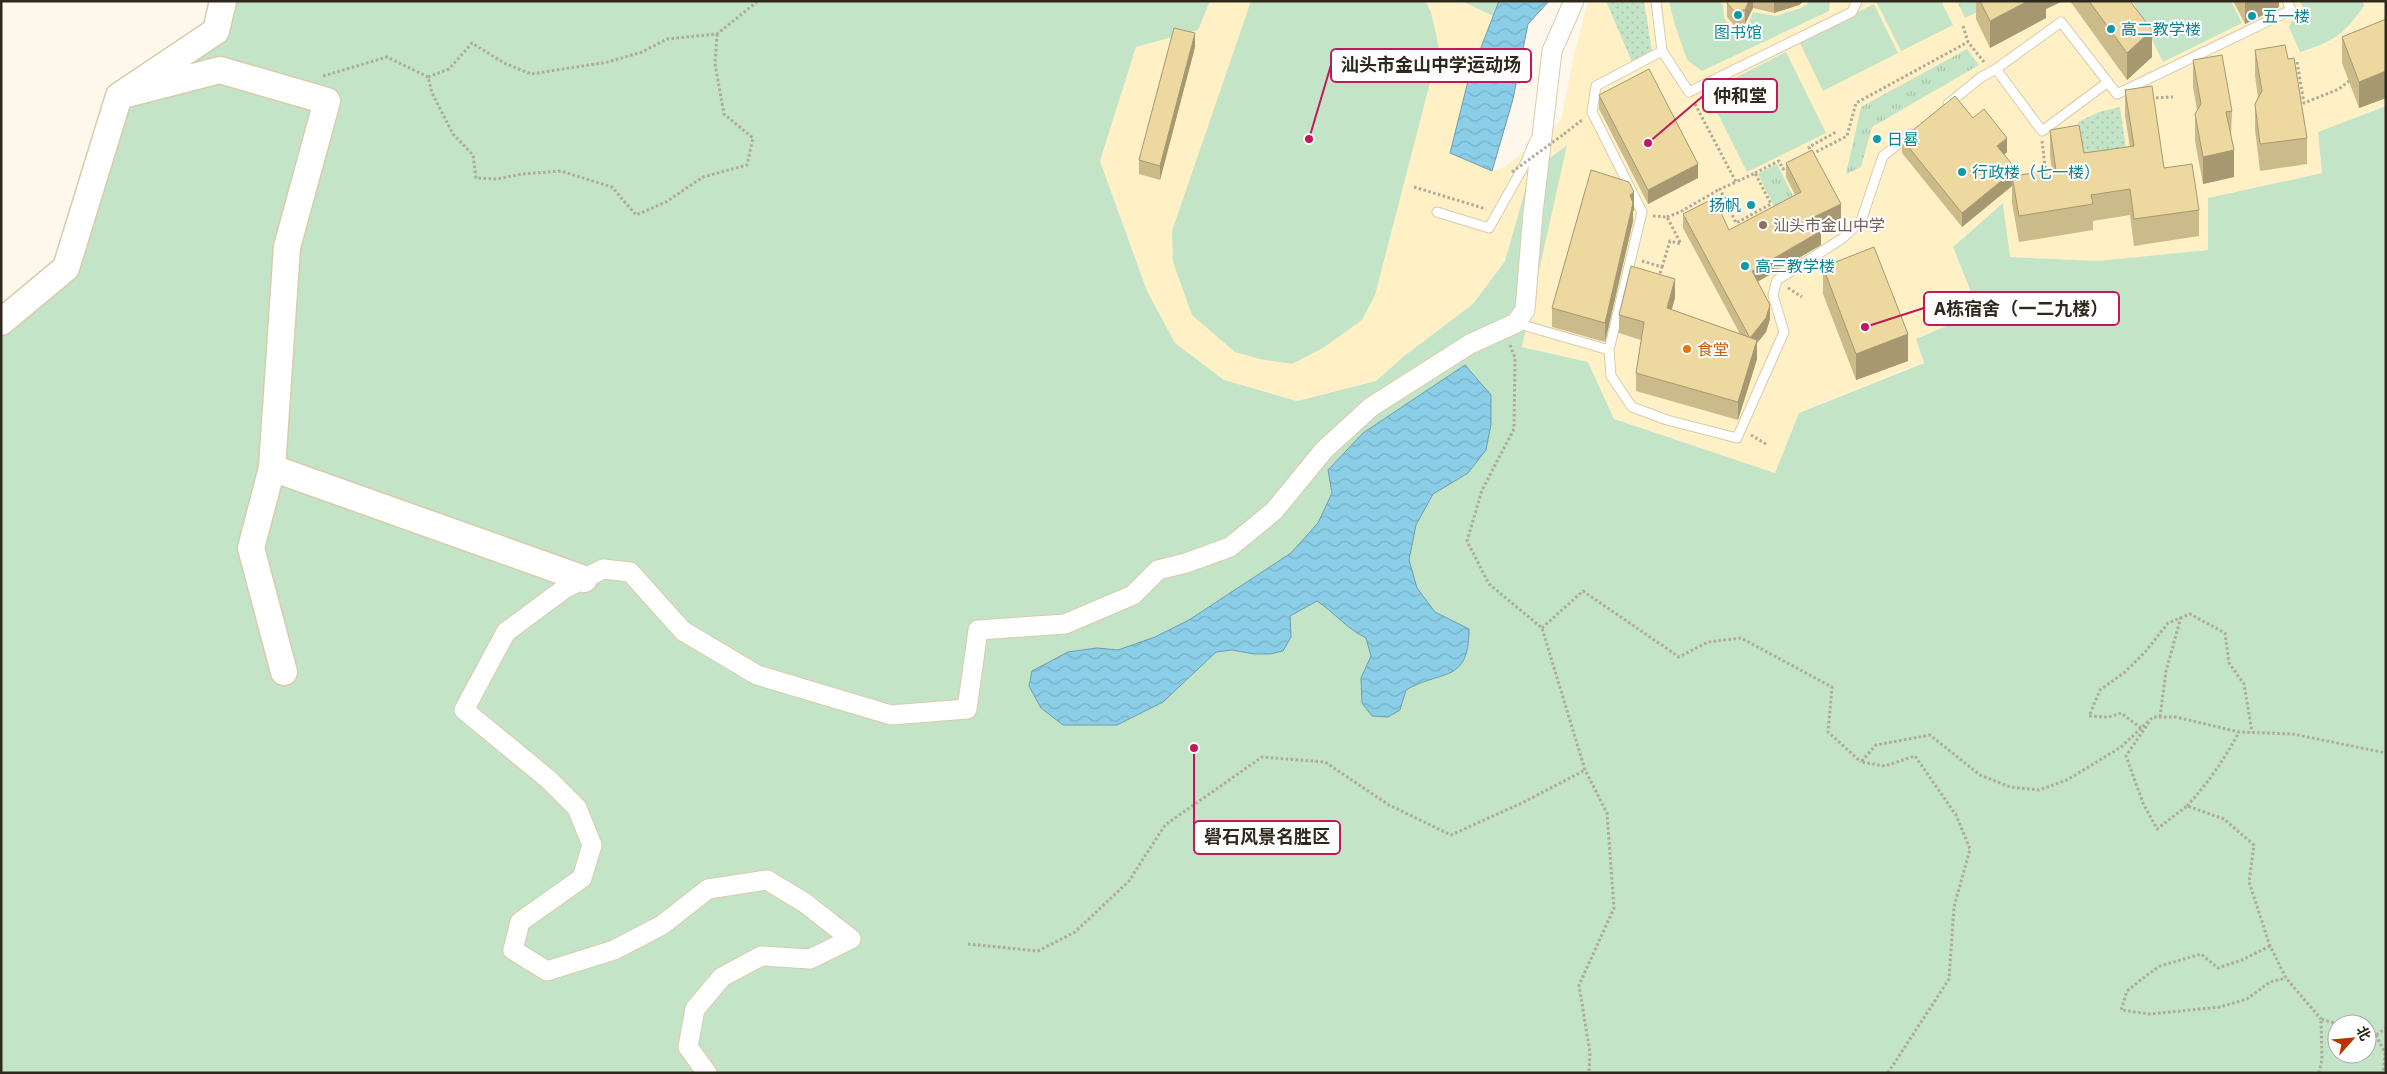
<svg xmlns="http://www.w3.org/2000/svg" width="2387" height="1074" font-family="'IBM Plex Sans','Noto Sans SC',sans-serif">
<style>
.built{fill:#fff0c6}
.grass{fill:url(#grass-tufts)}
.park{fill:#c4e4c7;fill-rule:evenodd}
.garden{fill:url(#garden-dots)}
.water{fill:url(#water-waves);stroke:#6f9cab}
.lines{fill:none;stroke-linecap:round;stroke-linejoin:round}
.lane-casing{stroke:#d8ccab;stroke-width:11}
.street-casing{stroke:#d8ccab;stroke-width:21}
.secondary-casing{stroke:#d8ccab;stroke-width:29}
.path{stroke:#aea99c;stroke-width:3;stroke-dasharray:2.5 2.5;stroke-linecap:butt}
.lane{stroke:#fff;stroke-width:9}
.street{stroke:#fff;stroke-width:19}
.secondary{stroke:#fff;stroke-width:26}
.path-bridge{stroke:#aea99c;stroke-width:3;stroke-dasharray:2.5 2.5;stroke-linecap:butt}
.wall{fill:#ccbb8a}
.shaded-wall{fill:#a69870}
.building{fill:#edd9a0;stroke:#a69870}
.culture-dot{fill:#0f9aa8;stroke:#fff;stroke-width:2}
.education-dot{fill:#8d6e63;stroke:#fff;stroke-width:2}
.food-dot{fill:#e8710a;stroke:#fff;stroke-width:2}
.labels{text-anchor:middle;dominant-baseline:central;stroke-width:4;stroke-linejoin:round;paint-order:stroke}
.culture-label{font-size:16px;fill:#0d838f;stroke:#fff;text-anchor:start}
.education-label{font-size:16px;fill:#785e54;stroke:#fff;text-anchor:start}
.food-label{font-size:16px;fill:#c56008;stroke:#fff;text-anchor:start}
.leader{fill:none;stroke:#c2185b;stroke-width:2}
.callout-dot{fill:#c2185b;stroke:#fff;stroke-width:2}
.callout{fill:#fff;stroke:#c2185b;stroke-width:2}
.callout-label{font-size:18px;text-anchor:middle;font-weight:bold;fill:#2e291c}
</style>
<defs>
<pattern id="grass-tufts" width="24" height="20" patternUnits="userSpaceOnUse" patternTransform="scale(1.25)"><rect width="24" height="20" fill="#c4e4c7"/><path d="M3 7l-1-3M5 7V3M7 7l1-3M15 17l-1-3M17 17v-4M19 17l1-3" fill="none" stroke="#a9c4aa"/></pattern>
<pattern id="garden-dots" width="8" height="8" patternUnits="userSpaceOnUse" patternTransform="scale(1.25)"><rect width="8" height="8" fill="#c4e4c7"/><path d="M2 2h.1M6 6h.1" fill="none" stroke="#a9c4aa" stroke-width="1.8" stroke-linecap="round"/></pattern>
<pattern id="water-waves" width="16" height="10" patternUnits="userSpaceOnUse" patternTransform="scale(1.25)"><rect width="16" height="10" fill="#8bcee8"/><path d="M0 5q4-4 8 0t8 0" fill="none" stroke="#78b1c6"/></pattern>
</defs>
<rect width="100%" height="100%" fill="#fdf8eb"/>
<path class="built" d="M1210 1H1462L1493 16 1468 81 1450 152 1492 171 1505 167 1561 120 1574 55 1588 1H2386V106L2318 132 2322 173 2208 198V250L2097 261 2010 257 2002 204 1953 247 1979 312 1916 339 1924 362 1799 413 1775 473 1614 419 1588 362 1522 347 1566 145 1530 173 1505 261 1473 304 1404 356 1376 381 1297 401 1224 380 1175 343 1147 291 1100 161 1136 47 1198 30Z"/>
<path class="grass" d="M1957 1H2000L1965 18Z
M1967 49 1979 65 1872 127 1861 167 1846 174 1861 107Z
M1777 164 1797 204 1778 214 1758 174Z"/>
<path class="park" d="M223 1H1210L1198 30 1136 47 1100 161 1147 291 1175 343 1224 380 1297 401 1376 381 1404 356 1473 304 1505 261 1530 173 1567 145 1522 347 1588 362 1614 419 1775 473 1799 413 1924 363 1916 339 1979 312 1953 247 2003 203 2010 257 2097 261 2208 250V198L2322 173 2318 132 2386 106V1073H1V318L66 268 119 96 216 31ZM2337 1024H2367V1054H2337Z
M1251 1H1425L1431 12 1439 48 1375 295 1362 320 1323 348 1292 364 1260 359 1235 352 1192 315 1173 262 1172 231Z
M1462 1H1499L1493 16Z
M1669 1H1719L1723 6 1724 18 1733 29 1747 27 1753 12 1776 16 1801 8 1811 1H1830L1829 11 1702 71 1687 60 1674 22Z
M1876 1H1941L1953 25 1901 51Z
M2133 1H2231L2242 23 2163 62Z
M2300 1H2363L2364 6C2343 35 2335 41 2300 52L2289 27 2294 17 2304 11Z
M1874 4 1898 53 1823 91 1799 41Z
M1786 52 1826 133 1747 172 1707 92Z"/>
<path class="garden" d="M1606 1H1644L1652 51 1632 62Z
M2120 107 2129 169 2086 174 2078 122 2099 112Z"/>
<path class="water" d="M1499 1H1549L1528 24 1513 99 1492 171 1450 153 1468 81Z
M1465 365 1491 395V424L1486 450 1468 473 1433 494 1416 525 1409 560 1417 588 1435 612 1469 629C1469 684 1442 669 1406 690L1400 710 1388 717 1372 716 1362 703 1361 678 1371 656 1366 638C1346 628 1336 614 1317 601L1290 616 1291 637 1283 651 1270 654H1254L1232 650 1216 652 1163 702 1117 725H1063L1041 708 1029 686 1032 671 1068 652 1097 648 1118 650 1155 637 1189 620 1291 553 1318 523 1332 493 1328 470 1363 433Z"/>
<g class="lines">
<defs>
<path id="lane" d="M1656 1 1662 51 1689 92 1852 12 1857 1
M2108 82 2042 131 1996 69 2061 22 2117 94 2291 10 2287 1
M1948 104 1980 78 1996 69
M1437 212 1489 228 1526 162 1535 140
M1516 323 1609 350 1642 212 1592 112 1596 86 1662 51
M1609 350 1611 376 1632 407 1667 420 1737 438 1784 332 1773 295 1777 280 1843 238 1861 221 1883 156 1911 134"/>
<path id="street" d="M707 1073 688 1047 695 1009 722 977 761 956 810 959 851 939 805 903 767 880 708 889 662 925 614 950 547 971 513 950 520 922 582 878 592 845 577 808 548 779 464 710 506 632 564 589 603 569 630 572 683 631 757 675 891 715 967 709 978 630 1065 624 1133 595 1158 570 1186 563 1230 547 1274 511 1324 450 1371 407 1470 344 1516 323 1525 310 1533 213 1552 51 1574 1"/>
<path id="secondary" d="M119 96 220 70 327 101 287 247 272 468 584 579
M1 322 66 268 119 96 216 31 223 1
M272 468 251 548 284 672"/>
</defs>
<use href="#lane" class="lane-casing"/>
<use href="#street" class="street-casing"/>
<use href="#secondary" class="secondary-casing"/>
<path class="path" d="M1963 26 1968 42 1984 62
M717 34 715 64 724 114 753 138 747 165 703 177 666 202 636 215 612 187 561 171 522 174 497 179 476 178 473 155 453 134 432 93 428 77 449 69 472 43 504 63 531 74 608 62 642 52 667 39 717 34 758 1
M2297 62 2304 103 2339 89 2349 81
M323 76 387 57 428 77
M2151 98 2173 97
M1695 104 1736 182 1755 173 1771 204 1736 223 1720 189 1736 182
M1564 134 1582 120
M2042 141 2046 175
M1811 154 1809 147 1836 132
M1812 154 1847 136 1856 103 1968 42
M1755 173 1779 161 1783 169 1788 166
M1414 187 1486 209
M1653 216 1667 217 1681 244
M1667 217 1680 212 1720 189
M1642 261 1662 267 1659 277
M1662 267 1670 241 1681 244
M1788 288 1802 297
M1510 345 1515 358 1514 429 1482 490 1467 541 1489 584 1542 628 1585 770 1607 813 1614 908 1579 985 1590 1053 1589 1073
M1751 435 1766 444
M1542 628 1583 591 1679 657 1708 642 1741 638 1832 687 1828 732 1861 762
M2160 717 2166 671 2181 617
M2149 722 2126 756 2143 803 2157 829 2187 806 2224 819 2254 845 2249 882 2270 946 2286 978 2321 1019
M2141 728 2121 713 2109 717 2089 716 2100 690 2125 672 2146 651 2168 623 2190 614 2225 633 2229 663 2244 684 2252 732
M2187 806C2208 783 2224 760 2239 732
M968 944 1038 951 1075 932 1129 881 1165 825 1262 757 1325 762 1389 805 1451 835 1524 802 1585 770
M2270 946 2242 960 2218 968 2201 954 2160 966 2147 975 2127 991 2121 1010 2150 1014 2220 1007 2247 999 2270 982 2286 978
M2367 1032 2376 1035 2386 1028
M2376 1035 2385 1053 2383 1073
M1888 1073 1949 979 1954 907 1970 849 1956 815 1915 756 1885 766 1861 762 1876 745 1930 735 1980 775 2010 787 2039 790 2067 780 2121 747 2153 717H2176L2239 732 2293 734 2386 753
M2319 1073 2322 1060 2321 1019 2338 1024"/>
<use href="#lane" class="lane"/>
<use href="#street" class="street"/>
<use href="#secondary" class="secondary"/>
<path class="path-bridge" d="M1512 172 1564 134"/>
</g>
<path class="wall" d="M1727 1H1804L1799 5 1774 13 1753 8 1745 24 1734 25 1727 17Z
M1976 1H2063L2046 9V18L1990 48 1976 19Z
M2070 1H2130L2152 57 2127 80Z
M2233 1H2279V7L2245 24Z
M2386 19V98L2359 108 2342 63V37Z
M1195 47 1160 180 1139 174V160Z
M2255 50 2288 59 2307 138V164L2260 171 2255 130V104L2258 97 2255 76Z
M2193 60 2232 111 2231 137 2234 177 2203 184 2195 141V114L2197 110 2193 87Z
M2125 90 2164 168 2199 210V236L2134 246 2130 215 2093 221V230L2019 242 2012 203V186L1962 227 1902 153V139L1973 118 2007 152 2004 155 2016 176 2052 170 2050 156V130L2084 153 2130 147 2125 116Z
M1599 95 1698 178 1648 204 1599 109Z
M1786 163 1841 218 1820 229 1821 245 1757 282 1770 319 1766 332 1757 343V359L1738 420 1636 391V373L1641 340 1619 333V315L1675 298 1671 309 1740 334 1683 228V214L1729 230 1795 195 1786 177Z
M1591 170 1634 211H1633V221L1605 342 1552 327V308Z
M1823 267 1908 361 1856 380 1823 294Z"/>
<path class="shaded-wall" d="M1749 1H1753V8L1745 24V10Z
M1774 1H1804L1799 5 1774 13Z
M2028 1H2063L2046 9V18L1990 48V21Z
M2245 1H2279V7L2245 24Z
M2152 30V57L2127 80V53Z
M1195 33V47L1160 180V166Z
M2386 71V98L2359 108V82Z
M2007 138V152L1997 160V146Z
M2234 150V177L2203 184V157Z
M1698 164V178L1648 204V190Z
M2016 169V183L2012 176V186L1962 227V213Z
M1634 192V211H1633V221L1605 342V323L1630 195Z
M1841 204V218L1814 231V217Z
M1821 231V245L1752 285V271Z
M1675 279V298L1667 326V308Z
M1770 305V319L1766 332 1757 343V359L1738 420V402L1750 338Z
M1908 334V361L1856 380V354Z"/>
<path class="building" d="M1727 1H1749L1745 10 1734 11 1727 3Z
M1980 1H2028L1990 21Z
M2089 1H2130L2152 30 2127 53Z
M2386 19V71L2359 82 2342 37Z
M1174 28 1195 33 1160 166 1139 160Z
M2285 45 2288 59 2294 58 2307 138 2260 144 2255 104 2262 91 2255 50Z
M2222 55 2232 111 2226 112 2234 150 2203 157 2195 114 2201 104 2193 60Z
M1649 69 1698 164 1648 190 1599 95Z
M2152 86 2164 168 2192 164 2199 210 2134 219 2130 189 2091 195 2093 204 2019 216 2012 176 2056 170 2050 130 2079 125 2084 153 2134 146 2125 90Z
M1955 96 1973 118 1984 109 2007 138 1997 146 2016 169 1962 213 1902 139Z
M1812 150 1841 204 1814 217 1821 231 1752 271 1770 305 1766 318 1750 338 1683 214 1714 198 1729 230 1801 192 1786 163Z
M1591 170 1629 182 1634 192 1630 195 1633 203 1605 323 1552 308Z
M1874 247 1908 334 1856 354 1823 267Z
M1631 266 1675 279 1667 308 1757 340 1738 402 1636 373 1644 322 1619 315Z"/>
<g class="culture-dot">
<circle cx="1738" cy="15" r="5"/>
<circle cx="2252" cy="16" r="5"/>
<circle cx="2111" cy="29" r="5"/>
<circle cx="1877" cy="139" r="5"/>
<circle cx="1962" cy="172" r="5"/>
<circle cx="1751" cy="205" r="5"/>
<circle cx="1745" cy="266" r="5"/>
</g>
<circle class="education-dot" cx="1763" cy="225" r="5"/>
<circle class="food-dot" cx="1687" cy="349" r="5"/>
<g class="labels">
<g class="culture-label">
<text x="2262" y="16">五一楼</text>
<text x="2121" y="29">高二教学楼</text>
<text x="1738" y="32" text-anchor="middle">图书馆</text>
<text x="1887" y="139">日晷</text>
<text x="1972" y="172">行政楼（七一楼）</text>
<text x="1741" y="205" text-anchor="end">扬帆</text>
<text x="1755" y="266">高三教学楼</text>
</g>
<g class="education-label">
<text x="1773" y="225">汕头市金山中学</text>
</g>
<g class="food-label">
<text x="1697" y="349">食堂</text>
</g>
</g>
<path class="leader" d="M1309 139L1331 65M1648 143L1703 96M1865 327L1924 308M1194 748L1194 837"/>
<g class="callout-dot">
<circle cx="1309" cy="139" r="5"/>
<circle cx="1648" cy="143" r="5"/>
<circle cx="1865" cy="327" r="5"/>
<circle cx="1194" cy="748" r="5"/>
</g>
<g class="callout">
<rect x="1331" y="49" width="200" height="33" rx="5"/>
<rect x="1703" y="79" width="74" height="33" rx="5"/>
<rect x="1924" y="292" width="195" height="33" rx="5"/>
<rect x="1194" y="821" width="146" height="33" rx="5"/>
</g>
<g class="callout-label">
<text x="1431" y="71">汕头市金山中学运动场</text>
<text x="1740" y="102">仲和堂</text>
<text x="2021" y="315">A栋宿舍（一二九楼）</text>
<text x="1267" y="843">礐石风景名胜区</text>
</g>
<rect width="2387" height="1074" fill="none" stroke="#2e291c" stroke-width="5"/>
<g transform="translate(2352 1039) rotate(63)"><circle r="24" fill="#ffffff" stroke="#aba9a4"/>
<path d="M0-4L9 19L0 12L-9 19Z" fill="#bc3300"/>
<text y="-8" font-size="14" font-weight="bold" text-anchor="middle" fill="#2e291c">北</text>
</g>
</svg>
